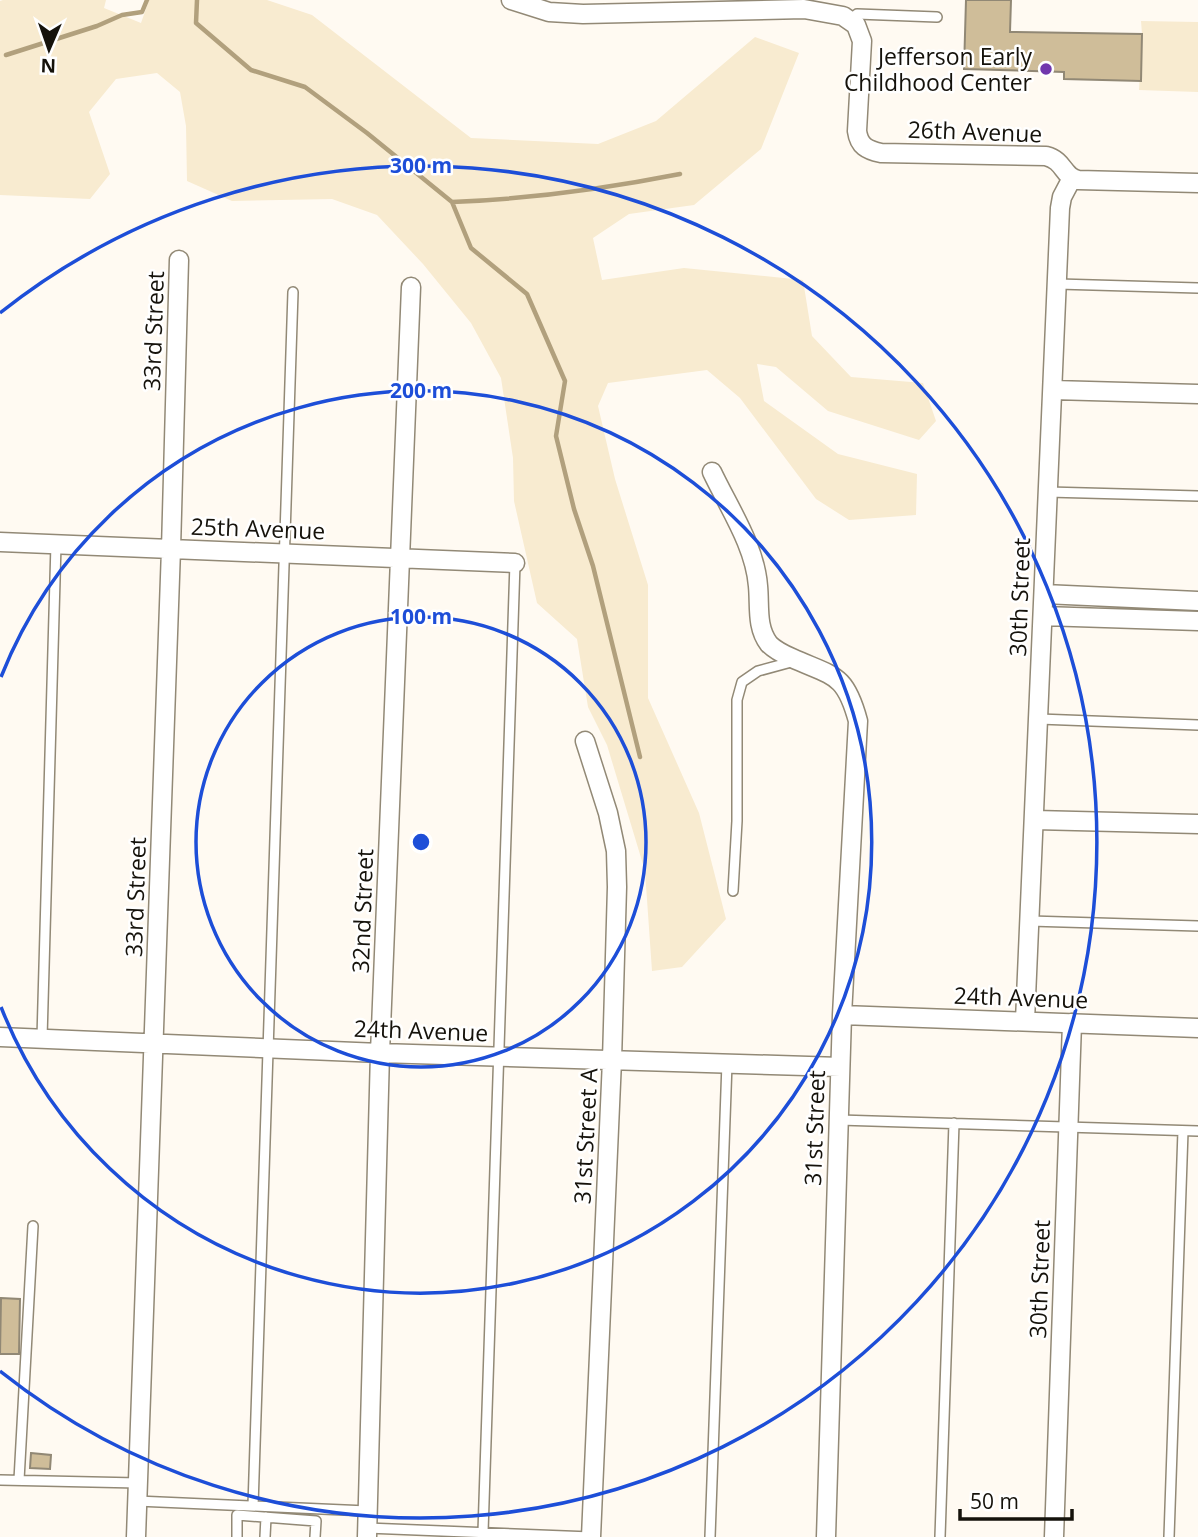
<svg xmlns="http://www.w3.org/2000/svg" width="1198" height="1537" font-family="'Open Sans',sans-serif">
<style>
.green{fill:#f8ebd0}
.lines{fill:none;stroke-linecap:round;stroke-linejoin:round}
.stream{stroke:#b1a07d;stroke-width:4.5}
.building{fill:#cfbd99;stroke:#918875;stroke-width:2}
.service-casing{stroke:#928976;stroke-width:12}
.minor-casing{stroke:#928976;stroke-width:21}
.service{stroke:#fff;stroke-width:9}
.minor{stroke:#fff;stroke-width:18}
.ring{fill:none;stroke:#1d4ed8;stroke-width:3.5}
.poi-dot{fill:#7137ad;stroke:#fff;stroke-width:2.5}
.labels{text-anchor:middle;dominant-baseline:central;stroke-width:5;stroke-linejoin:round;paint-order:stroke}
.poi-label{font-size:23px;fill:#15120b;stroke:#fff;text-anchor:end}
.street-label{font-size:23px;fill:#15120b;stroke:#fff}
.centre{fill:#1d4ed8;stroke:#fff;stroke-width:3.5}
.ring-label{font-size:21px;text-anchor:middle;font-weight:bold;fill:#1d4ed8;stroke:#fff;stroke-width:5;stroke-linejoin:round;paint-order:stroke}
</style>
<rect width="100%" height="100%" fill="#fffaf2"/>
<path class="green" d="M3 0H106L104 8 141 23 149 0H267L312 15 471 138 598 144 656 121 755 37 799 53 761 149 694 205 629 214 593 238 602 280 684 268 803 280 812 336 851 377 923 383 936 421 919 440 828 411 776 367 757 364 764 401 838 454 917 474 916 515 849 520 816 499 740 398 707 370 608 383 598 406 615 479 648 585V698L699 813 726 919 682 967 652 971 645 871 607 745 588 707 577 639 537 603 514 501 513 458 501 378 471 323 423 264 377 215 332 199 232 201 187 181 186 126 180 92 157 73 116 79 89 112 110 174 90 199 0 195V1Z
M1141 21 1198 22V92L1139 90 1142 34Z"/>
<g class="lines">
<path class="stream" d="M197 0 196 23 251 70 305 87 367 133 452 202 471 248 527 294 565 381 556 436 574 509 593 566 640 757
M6 55 97 26 122 15 142 12 147 0
M452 202C529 199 604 189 680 174"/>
</g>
<path class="building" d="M966 0H1011L1010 32 1142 34 1141 81 1064 79V72L964 69Z
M1 1298 20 1299 19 1354H0Z
M31 1453 51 1455 50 1469 30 1468Z"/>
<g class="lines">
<defs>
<path id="service" d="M850 20 857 14 937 17
M1058 284 1198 288
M1048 492 1198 496
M1039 719 1198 725
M733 891 737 821V700L742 682 758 671 795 661
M1030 921 1198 926
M42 1038 56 544
M839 1120 1198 1131
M0 1480 138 1483
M19 1480 33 1226
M137 1501 367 1511
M253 1506 293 292
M367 1528 591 1537
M483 1532 515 563
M237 1537V1515L316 1521 315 1537
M265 1537 266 1517
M710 1537 727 1063
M940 1537 954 1123
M1169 1537 1183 1131"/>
<path id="minor" d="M511 0 549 12 583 14 804 9 843 16 856 25 862 41 857 131C859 146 867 150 881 153L1046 156C1065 161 1062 176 1078 180L1198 183
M1053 390 1198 394
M712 472C729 508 755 546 758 586 760 606 756 627 769 644 774 649 785 655 792 658 834 677 845 673 858 721L842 1015 826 1537
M0 542 515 563
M1044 594 1198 601
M1043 616 1198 621
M585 741 608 813 616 851 617 887 612 1060 591 1537
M1035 820 1198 824
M842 1015 1198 1028
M1025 1021 1060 208 1062 197 1072 178
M0 1037 380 1053 840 1067
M136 1537 171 549 179 260
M367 1537 380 1053 411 287
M1054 1537 1072 1023"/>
</defs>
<use href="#service" class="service-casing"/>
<use href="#minor" class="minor-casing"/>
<use href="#service" class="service"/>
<use href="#minor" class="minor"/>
</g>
<g class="ring">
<circle cx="421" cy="842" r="225"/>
<path d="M1 677A451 451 0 1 1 1 1007"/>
<path d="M0 313A676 676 0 1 1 0 1371"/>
</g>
<circle class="poi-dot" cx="1046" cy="69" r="7"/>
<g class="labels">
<g class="poi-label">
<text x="1032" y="56">Jefferson Early<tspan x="1032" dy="26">Childhood Center</tspan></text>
</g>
<g class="street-label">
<text transform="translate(975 131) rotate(2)">26th Avenue</text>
<text transform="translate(153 331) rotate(-88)">33rd Street</text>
<text transform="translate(258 528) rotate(2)">25th Avenue</text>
<text transform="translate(1019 597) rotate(-88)">30th Street</text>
<text transform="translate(135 897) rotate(-88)">33rd Street</text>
<text transform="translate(362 911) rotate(-88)">32nd Street</text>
<text transform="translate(1021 997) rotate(2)">24th Avenue</text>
<text transform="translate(421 1030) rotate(2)">24th Avenue</text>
<text transform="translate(814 1128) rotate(-88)">31st Street</text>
<text transform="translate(585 1136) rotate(-87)">31st Street A</text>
<text transform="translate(1039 1279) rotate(-88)">30th Street</text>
</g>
</g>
<circle cx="421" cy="842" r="10" class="centre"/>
<g class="ring-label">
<text x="421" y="173">300 m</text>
<text x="421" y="398">200 m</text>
<text x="421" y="624">100 m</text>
</g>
<g transform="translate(49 49) rotate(182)" stroke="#ffffff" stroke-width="5" paint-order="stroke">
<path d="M0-5L12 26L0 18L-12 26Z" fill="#15120b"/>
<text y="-10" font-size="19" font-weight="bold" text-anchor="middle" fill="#15120b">N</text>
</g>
<path d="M960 1509v10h112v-10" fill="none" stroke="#15120b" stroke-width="3.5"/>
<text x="970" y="1509" font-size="21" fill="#15120b" stroke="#ffffff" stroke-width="5" paint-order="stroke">50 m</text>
</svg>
